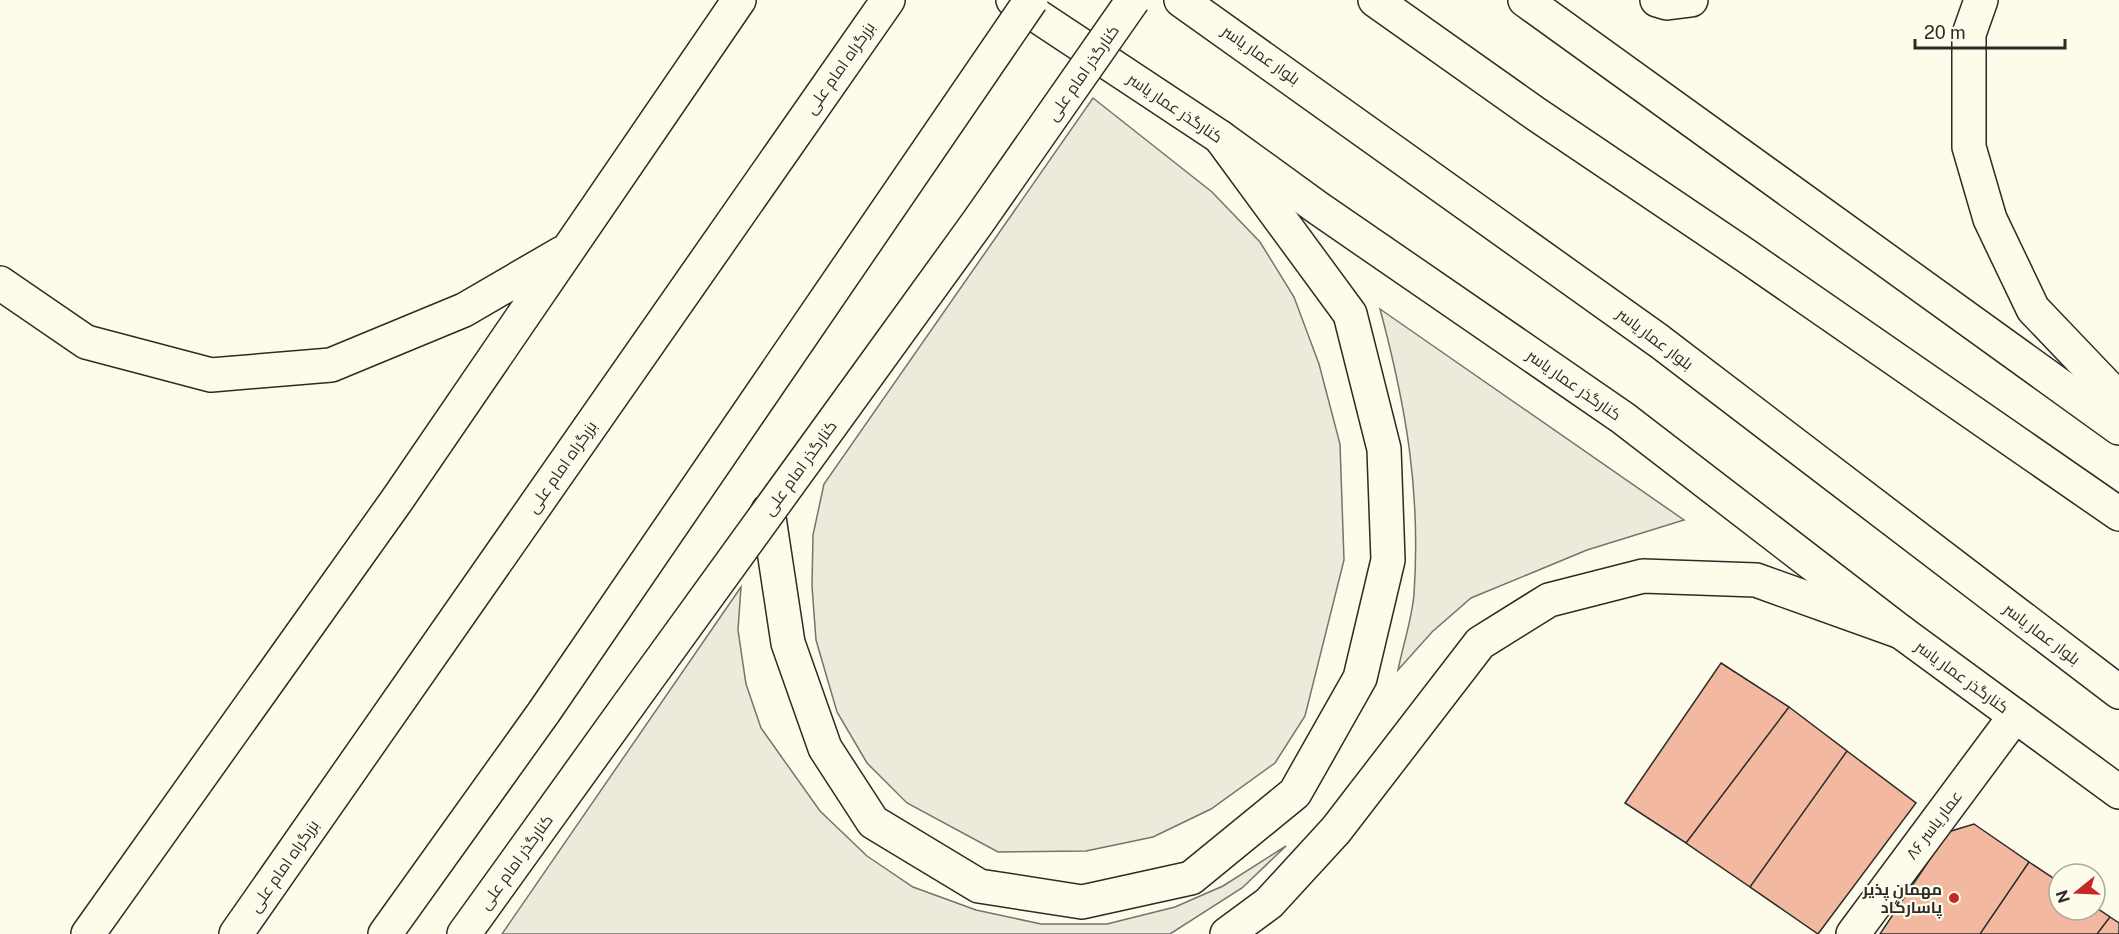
<svg xmlns="http://www.w3.org/2000/svg" width="2119" height="934" font-family="'Public Sans',Cairo,sans-serif">
<style>
.green{fill:#ecebdb;stroke:#74746e;stroke-width:1.5}
.building{fill:#f2b8a0;stroke:#2b2b2b;stroke-width:1.5}
.lines{fill:none;stroke-linecap:round;stroke-linejoin:round}
.minor-casing{stroke:#2b2b2b;stroke-width:36}
.primary-casing{stroke:#2b2b2b;stroke-width:36}
.trunk-casing{stroke:#2b2b2b;stroke-width:36}
.minor{stroke:#fdfbea;stroke-width:33}
.primary{stroke:#fdfbea;stroke-width:33}
.trunk{stroke:#fdfbea;stroke-width:33}
.trunk-bridge-casing{stroke:#2b2b2b;stroke-width:36;stroke-linecap:butt}
.trunk-bridge{stroke:#fdfbea;stroke-width:33}
.poi-dot{fill:#c62828;stroke:#fdfbea;stroke-width:2}
.labels{text-anchor:middle;dominant-baseline:central;stroke-width:4.5;stroke-linejoin:round;paint-order:stroke}
.street-label{font-size:16px;fill:#2b2b2b;stroke:#fdfbea}
.poi-label{font-size:16px;font-weight:bold;fill:#2b2b2b;stroke:#fdfbea;text-anchor:end}
</style>
<rect width="100%" height="100%" fill="#fdfbea"/>
<path class="green" d="M1093 98 1212 192 1260 242 1294 297 1319 364 1340 444 1344 560 1305 716 1275 763 1211 809 1153 837 1086 851 998 852 907 803 867 763 837 712 816 640 812 586 813 535 824 484Z
M1380 309 1684 520 1587 550 1471 598 1432 632 1398 670C1403 645 1412 619 1414 594 1421 492 1406 406 1380 309Z
M741 587 738 630 746 684 761 728 820 811 867 856 913 887 976 910 1041 924H1107L1175 907 1223 886 1286 846 1242 888 1170 934H502Z"/>
<path class="building" d="M1721 663 1789 707 1686 843 1625 803Z
M1789 707 1847 751 1750 887 1686 843Z
M1847 751 1916 803 1818 934 1750 887Z
M1974 824 2029 862 1980 934H1880L1948 832Z
M2029 862 2059 882V910H2095V907L2110 917 2097 934H1980Z
M2110 917 2119 923V934H2097Z"/>
<g class="lines">
<defs>
<path id="minor" d="M1853 934 2015 716"/>
<path id="primary" d="M1013 0 1220 137 1318 208 1623 418 1901 632 2119 792
M1181 0 1659 341 2119 692
M1375 0 1536 114 1745 255 2119 514
M1525 0 2119 428"/>
<path id="trunk" d="M1657 0 1667 3 1691 0
M1981 0 1969 34V147L1990 219 2033 309 2119 399
M0 283 86 342 211 375 331 365 464 310 562 253
M768 511 788 643 825 748 873 822 979 886 1082 902 1191 878 1295 793 1360 678 1388 560 1384 449 1350 314 1220 137
M88 934 397 500 739 0
M236 934 888 0
M385 934 544 712
M464 934 630 703
M1227 934 1269 903 1336 830 1480 643 1549 600 1643 576 1756 580 1901 632"/>
</defs>
<use href="#minor" class="minor-casing"/>
<use href="#primary" class="primary-casing"/>
<use href="#trunk" class="trunk-casing"/>
<use href="#minor" class="minor"/>
<use href="#primary" class="primary"/>
<use href="#trunk" class="trunk"/>
<defs>
<path id="trunk-bridge" d="M630 703 978 222 1133 0
M544 712 1031 0"/>
</defs>
<use href="#trunk-bridge" class="trunk-bridge-casing"/>
<use href="#trunk-bridge" class="trunk-bridge"/>
</g>
<circle class="poi-dot" cx="1954" cy="898" r="6"/>
<g class="labels">
<g class="street-label">
<text transform="translate(1261 55) rotate(35)">بلوار عمار یاسر</text>
<text transform="translate(840 68) rotate(-55)">بزرگراه امام علی</text>
<text transform="translate(1083 73) rotate(-55)">کنارگذر امام علی</text>
<text transform="translate(1175 108) rotate(34)">کنارگذر عمار یاسر</text>
<text transform="translate(1655 339) rotate(37)">بلوار عمار یاسر</text>
<text transform="translate(1574 385) rotate(35)">کنارگذر عمار یاسر</text>
<text transform="translate(562 467) rotate(-55)">بزرگراه امام علی</text>
<text transform="translate(800 468) rotate(-54)">کنارگذر امام علی</text>
<text transform="translate(2042 634) rotate(37)">بلوار عمار یاسر</text>
<text transform="translate(1962 677) rotate(36)">کنارگذر عمار یاسر</text>
<text transform="translate(1934 825) rotate(-53)">عمار یاسر ۸۶</text>
<text transform="translate(516 862) rotate(-54)">کنارگذر امام علی</text>
<text transform="translate(284 866) rotate(-55)">بزرگراه امام علی</text>
</g>
<g class="poi-label">
<text x="1942" y="889">مهمان پذیر<tspan x="1942" dy="18">پاسارگاد</tspan></text>
</g>
</g>
<g transform="translate(2077 892) rotate(252)"><circle r="28" fill="#fdfbea" stroke="#a9a89e" stroke-width="1.5"/>
<path d="M0-4.5L10 22L0 15L-10 22Z" fill="#c62828"/>
<text y="-9" font-size="16" font-weight="bold" text-anchor="middle" fill="#2b2b2b">N</text>
</g>
<path d="M1915 39v9h150v-9" fill="none" stroke="#2b2b2b" stroke-width="3"/>
<text x="1924" y="39" font-size="18" fill="#2b2b2b" stroke="#fdfbea" stroke-width="4.5" paint-order="stroke">20 m</text>
</svg>
